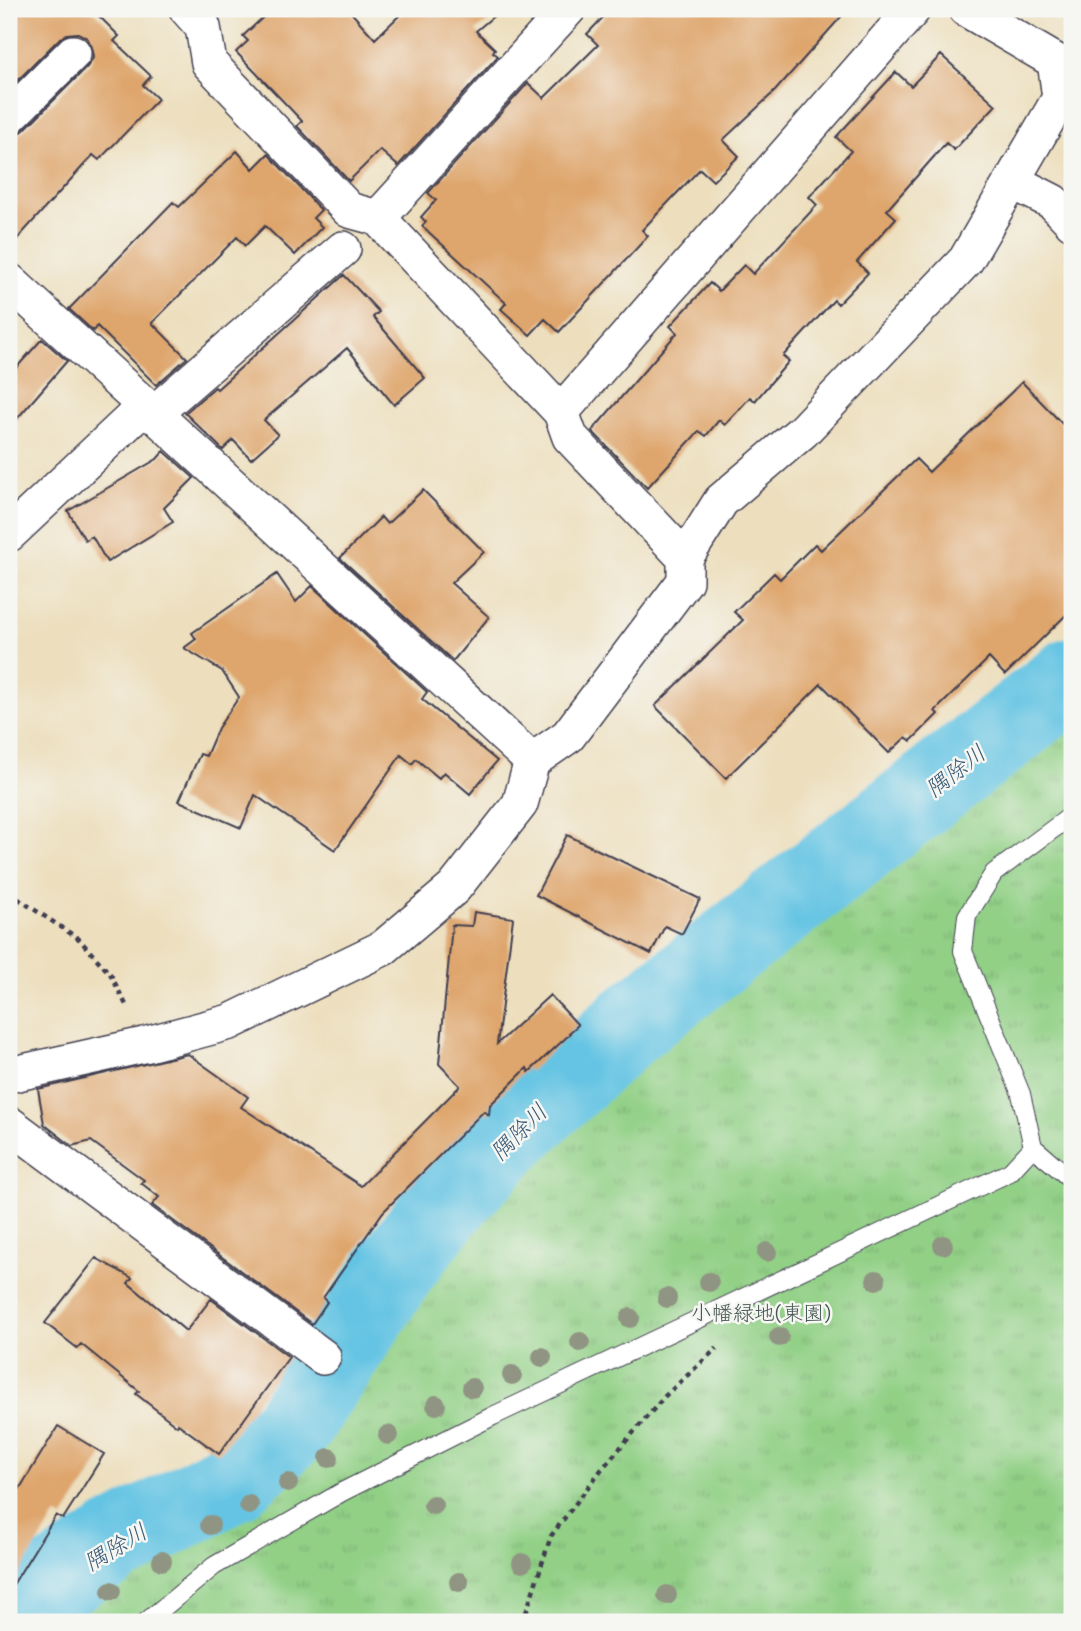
<svg xmlns="http://www.w3.org/2000/svg" width="1081" height="1631" font-family="Mali,'Klee One',sans-serif">
<style>
.grass{fill:url(#grass-tufts);stroke:#5a7960;stroke-width:2}
.lines{fill:none;stroke-linecap:round;stroke-linejoin:round}
.river{stroke:#65c4e3;stroke-width:82}
.building{fill:#dea56c}
.lane-casing{stroke:#403e4f;stroke-width:20}
.street-casing{stroke:#403e4f;stroke-width:38}
.path{stroke:#403e4f;stroke-width:4.5;stroke-dasharray:5 5;stroke-linecap:butt}
.lane{stroke:#fff;stroke-width:18}
.street{stroke:#fff;stroke-width:35}
.tree{fill:#909483}
.labels{text-anchor:middle;dominant-baseline:central;stroke-width:5;stroke-linejoin:round;paint-order:stroke}
.park-label{font-size:21px;fill:#445652;stroke:#f6f6f2}
.water-label{font-size:23px;font-style:italic;fill:#395b76;stroke:#f6f6f2}
</style>
<defs>
<pattern id="grass-tufts" width="24" height="20" patternUnits="userSpaceOnUse" patternTransform="scale(1.75)"><rect width="24" height="20" fill="#92d086"/><path d="M3 7l-1-3M5 7V3M7 7l1-3M15 17l-1-3M17 17v-4M19 17l1-3" fill="none" stroke="#7eb275"/></pattern>
</defs>
<rect width="100%" height="100%" fill="#f6f6f2"/>
<filter id="ink" filterUnits="userSpaceOnUse"><feTurbulence type="fractalNoise" baseFrequency=".0143" numOctaves="2"/><feDisplacementMap in="SourceGraphic" scale="14" xChannelSelector="R" yChannelSelector="G"/><feConvolveMatrix kernelMatrix="1 2 1 2 8 2 1 2 1" color-interpolation-filters="sRGB"/></filter>
<filter id="wash" filterUnits="userSpaceOnUse"><feTurbulence type="fractalNoise" baseFrequency=".00686" numOctaves="4" result="noise"/><feDisplacementMap in="SourceGraphic" scale="28" xChannelSelector="R" yChannelSelector="G"/><feGaussianBlur stdDeviation="1.57" result="paint"/><feColorMatrix in="noise" values="0 0 0 0 0 0 0 0 0 0 0 0 0 0 0 0 0 1.4 0 .05"/><feComposite in="paint" operator="in"/></filter>
<g filter="url(#wash)">
<rect width="100%" height="100%" fill="#eddfbe"/>
<path class="grass" d="M1072 664V1622H33L87 1574 333 1435 338 1351 369 1266 493 1129 682 965Z"/>
<g class="lines">
<path class="river" d="M13 1622 59 1580 114 1544 232 1481 289 1430 401 1260 442 1208 509 1136 632 1023 1072 678"/>
</g>
<g id="blocks">
<path class="building" d="M9 9H92L119 36 114 41 151 76 143 85 158 99 99 160 93 155 9 248V137L15 136 23 131 87 67 93 58 92 47 87 38 78 33 67 34 59 39 9 89Z
M272 9H348L375 39 406 9H502L476 31 495 49 493 52 498 56 398 166 380 150 349 181 297 126 302 121 236 52 248 41 243 36Z
M611 9H848L775 91 723 140 739 156 713 181 700 169 642 230 648 236 559 332 545 319 530 335 501 309 506 303 422 226 426 222 421 217 436 200 428 193 528 83 544 98 598 45 587 34Z
M941 55 996 105 954 150 946 143 887 210 896 218 857 262 868 273 838 304 834 300 783 356 789 361 755 401 750 397 725 425 719 420 706 436 699 431 647 488 592 431 677 333 670 326 710 283 719 291 744 265 753 274 817 205 809 197 851 151 836 137 896 72 911 86Z
M237 151 253 169 268 154 321 210 313 218 322 227 295 255 265 226 245 246 237 237 152 323 187 358 156 385 97 326 93 331 69 309 173 202 179 207Z
M344 275 379 312 373 317 425 378 394 405 347 348 264 420 278 435 251 459 233 440 223 450 185 413 215 387 217 389Z
M42 339 67 361 9 428V376Z
M1022 382 1072 434V609L1005 675 989 658 935 711 938 714 911 741 906 737 889 753 821 684 726 778 655 706 743 620 734 612 774 573 780 579 815 544 821 550 916 459 929 472Z
M164 451 194 478 164 508 173 522 107 562 92 536 85 540 68 511 157 459Z
M423 490 484 552 451 583 489 617 453 661 340 558 381 517 387 524Z
M277 574 296 602 312 586 427 692 422 699 497 761 470 794 444 772 439 778 416 759 412 764 401 755 335 850 255 795 241 828 179 801 200 754 206 756 218 728 239 697 222 671 184 648 196 639 192 633Z
M567 835 700 899 682 934 665 926 651 954 536 895Z
M474 912 513 918 497 1044 550 995 578 1025 569 1033 570 1034 529 1072 527 1068 490 1105 489 1115 484 1111 383 1212 323 1298 327 1302 312 1324 152 1205 159 1197 141 1183 144 1180 91 1141 72 1146 44 1124 38 1089 188 1054 248 1097 241 1107 361 1186 460 1086 439 1064 452 925 472 926Z
M96 1258 132 1278 128 1283 186 1331 211 1299 289 1357 219 1454 178 1424 177 1426 136 1394 139 1391 81 1344 77 1348 45 1323Z
M58 1426 104 1454 63 1519 56 1515 9 1591V1506Z"/>
</g>
</g>
<g filter="url(#ink)">
<use href="#blocks" fill-opacity="0" stroke="#403e4f" stroke-width="2"/>
<g class="lines">
<defs>
<path id="lane" d="M1072 815 994 873 967 916 963 951 1021 1094 1033 1147 1072 1180
M146 1622 214 1566 342 1492 493 1416 1010 1172 1033 1147"/>
<path id="street" d="M187 9 203 27 209 63 349 210 378 218
M568 9 378 218 561 412 913 9
M966 9 1055 61
M9 117 73 53
M1012 181 1053 202 1072 222
M9 281 532 761
M561 412 570 437 685 558
M152 415 343 249
M9 534 144 407
M9 1075 144 1045 230 1022 383 948 454 888 520 804 532 761 568 736 685 581V558L721 501 803 431 966 260 1060 98 1055 61
M9 1124 323 1357"/>
</defs>
<use href="#lane" class="lane-casing"/>
<use href="#street" class="street-casing"/>
<path class="path" d="M9 893 79 939 111 975 128 1009
M523 1622 551 1536 601 1470 665 1396 717 1348"/>
<use href="#lane" class="lane"/>
<use href="#street" class="street"/>
</g>
<g class="tree">
<circle cx="943" cy="1245" r="10"/>
<circle cx="767" cy="1252" r="10"/>
<circle cx="876" cy="1280" r="10"/>
<circle cx="709" cy="1282" r="10"/>
<circle cx="667" cy="1298" r="10"/>
<circle cx="630" cy="1318" r="10"/>
<circle cx="779" cy="1337" r="10"/>
<circle cx="580" cy="1342" r="10"/>
<circle cx="542" cy="1357" r="10"/>
<circle cx="512" cy="1375" r="10"/>
<circle cx="472" cy="1388" r="10"/>
<circle cx="436" cy="1405" r="10"/>
<circle cx="388" cy="1435" r="10"/>
<circle cx="329" cy="1458" r="10"/>
<circle cx="288" cy="1483" r="10"/>
<circle cx="249" cy="1505" r="10"/>
<circle cx="433" cy="1505" r="10"/>
<circle cx="210" cy="1525" r="10"/>
<circle cx="162" cy="1561" r="10"/>
<circle cx="522" cy="1563" r="10"/>
<circle cx="459" cy="1582" r="10"/>
<circle cx="111" cy="1591" r="10"/>
<circle cx="667" cy="1595" r="10"/>
</g>
</g>
<g class="labels">
<g class="park-label">
<text x="761" y="1311">小幡緑地(東園)</text>
</g>
<g class="water-label">
<text transform="translate(955 770) rotate(-38)">隅除川</text>
<text transform="translate(518 1131) rotate(-45)">隅除川</text>
<text transform="translate(115 1546) rotate(-31)">隅除川</text>
</g>
</g>
<rect width="1081" height="1631" fill="none" stroke="#f6f6f2" stroke-width="35"/>
</svg>
